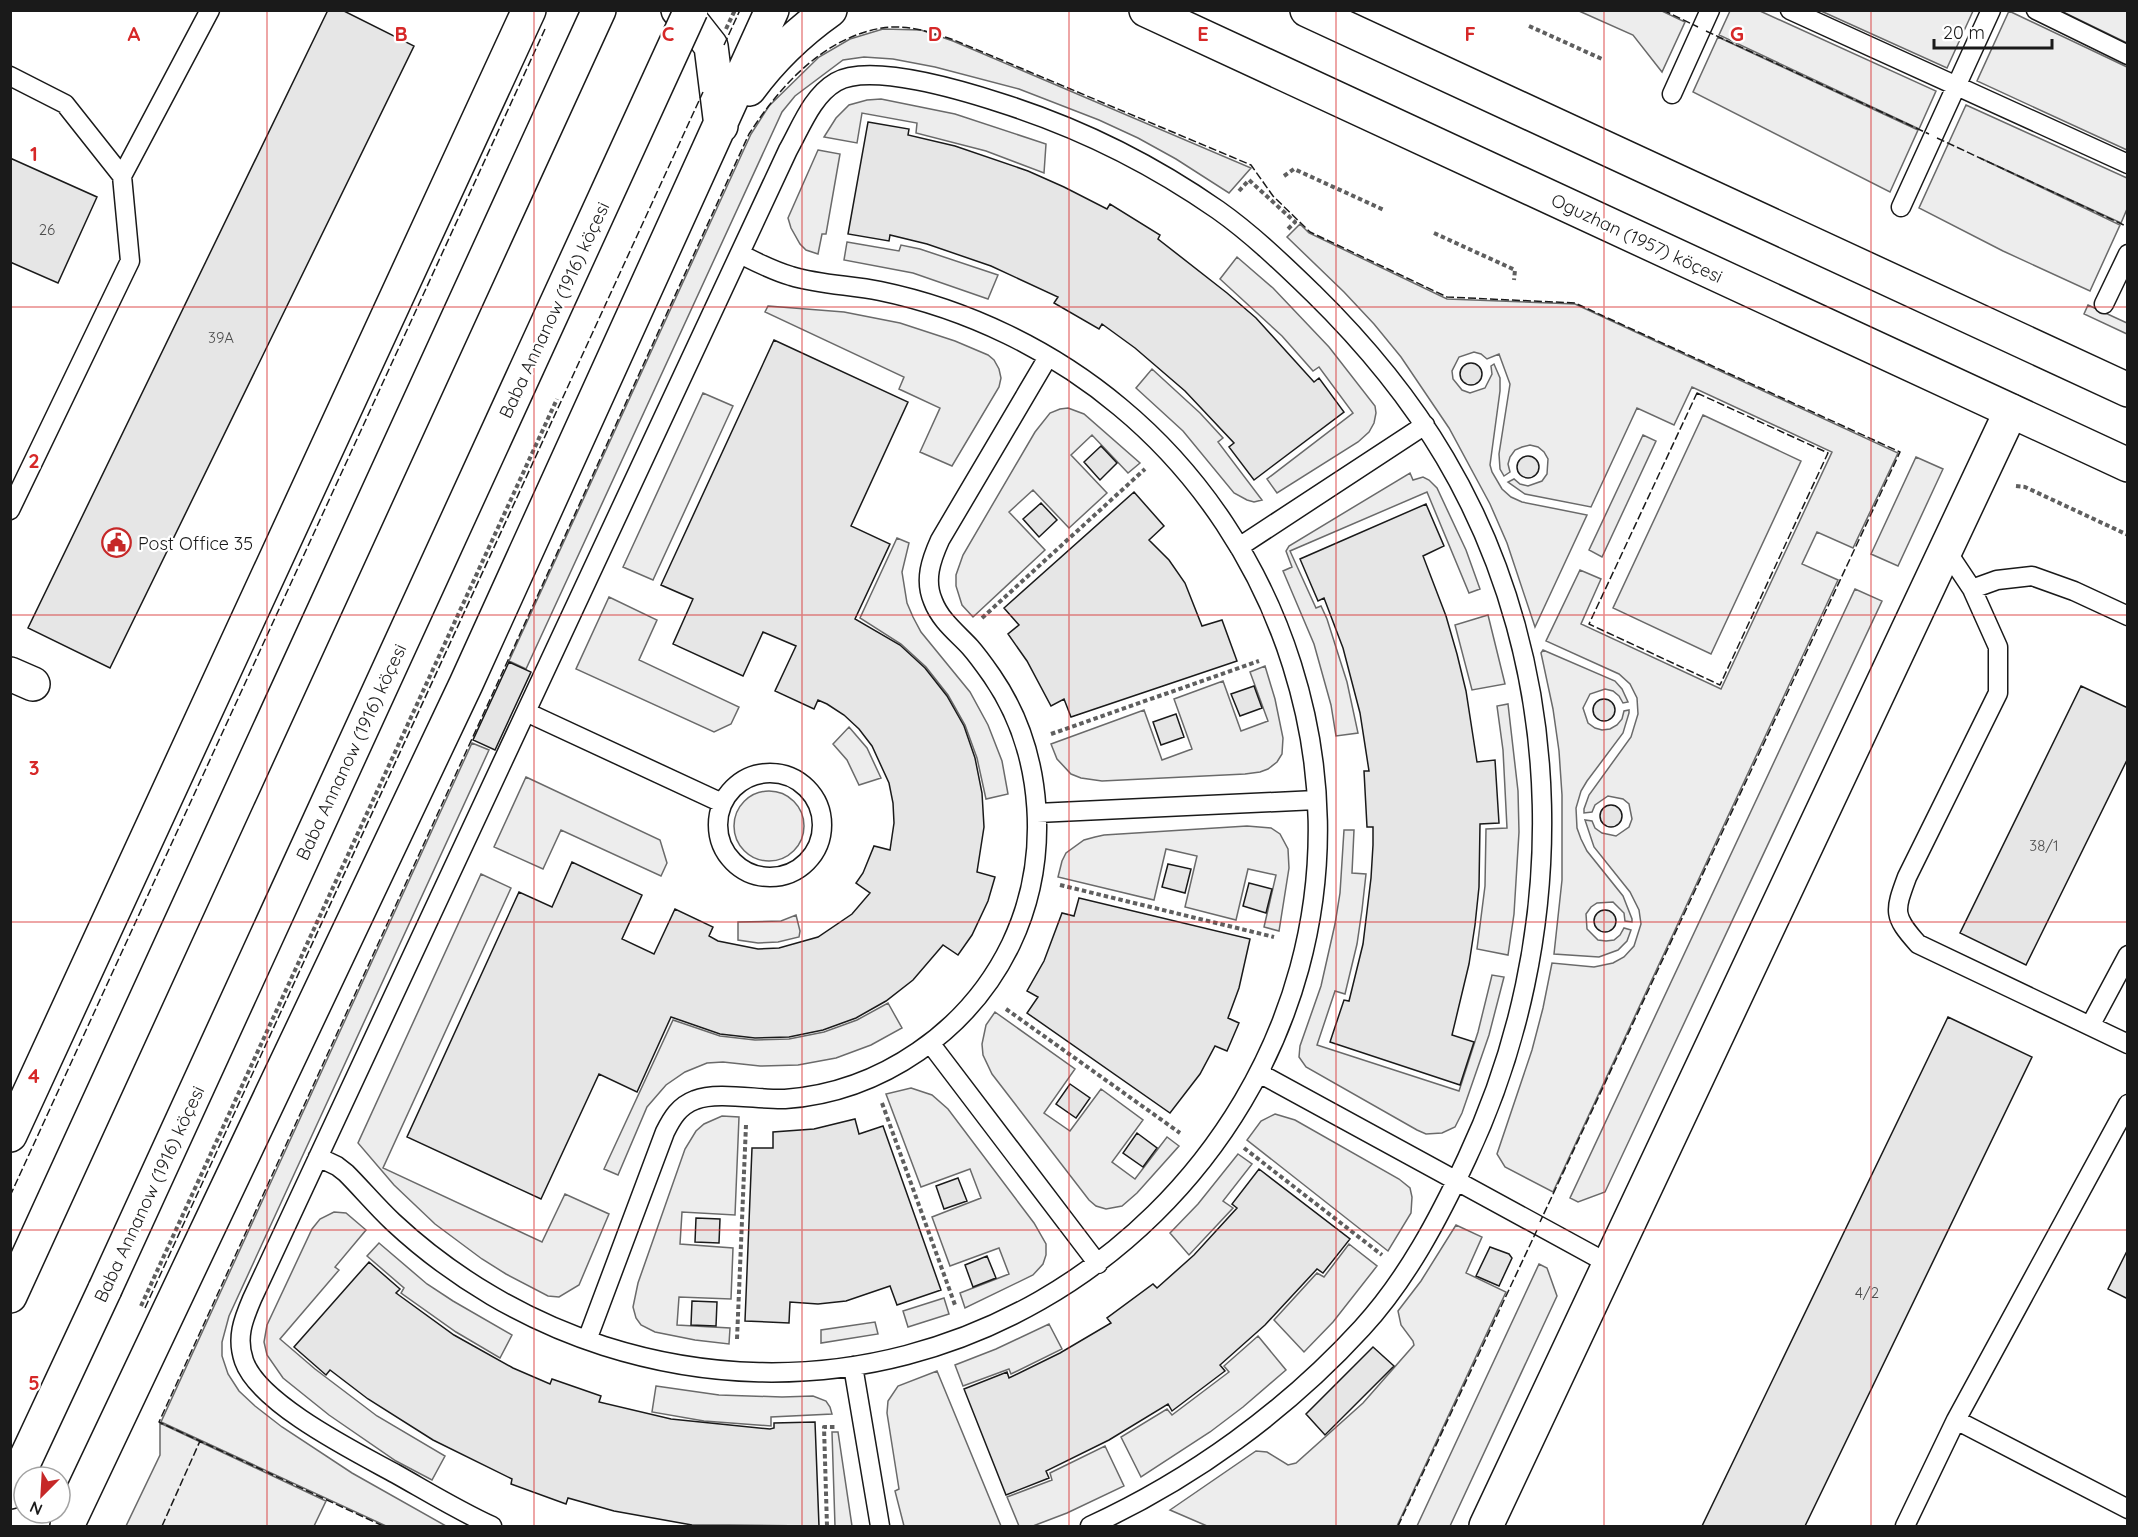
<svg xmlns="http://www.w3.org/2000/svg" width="2138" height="1537" font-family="Quicksand,sans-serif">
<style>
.built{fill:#ededed;stroke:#6a6a6a;stroke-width:1.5}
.building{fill:#e6e6e6;stroke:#1a1a1a;stroke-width:1.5}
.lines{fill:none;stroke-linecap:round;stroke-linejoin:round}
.lane-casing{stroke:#1a1a1a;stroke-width:21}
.street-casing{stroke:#1a1a1a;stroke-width:36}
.secondary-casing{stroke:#1a1a1a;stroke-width:36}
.primary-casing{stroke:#1a1a1a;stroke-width:36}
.path{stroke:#5f5f5f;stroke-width:4;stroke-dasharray:4.5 3;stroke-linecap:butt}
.lane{stroke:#fff;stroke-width:18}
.street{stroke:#fff;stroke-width:33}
.secondary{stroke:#fff;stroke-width:33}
.primary{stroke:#fff;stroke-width:33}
.primary-bridge-casing{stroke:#1a1a1a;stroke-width:36;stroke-linecap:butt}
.path-bridge{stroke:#5f5f5f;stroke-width:4;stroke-dasharray:4.5 3;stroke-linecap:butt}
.primary-bridge{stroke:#fff;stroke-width:33}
.fence{stroke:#1a1a1a;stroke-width:1.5;stroke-dasharray:8 3;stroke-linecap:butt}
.grid{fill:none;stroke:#d62828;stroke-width:1.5;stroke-opacity:0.55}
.labels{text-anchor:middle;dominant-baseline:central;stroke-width:4.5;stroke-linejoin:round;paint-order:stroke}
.number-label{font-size:15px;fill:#4d4d4d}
.street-label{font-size:18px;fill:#1a1a1a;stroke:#fff}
.poi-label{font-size:18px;fill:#1a1a1a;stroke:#fff;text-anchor:start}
.grid-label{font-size:20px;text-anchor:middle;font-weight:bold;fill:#d62828;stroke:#fff;stroke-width:4.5;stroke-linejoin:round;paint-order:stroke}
</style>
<rect width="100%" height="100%" fill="#fff"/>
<path class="built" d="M1579 11H1662L1685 22 1662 72 1633 35Z
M1730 11H1760L1936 91 1919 129 1719 35Z
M1821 11H1973L1947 68Z
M2009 11 2127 67V150L1977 81Z
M2061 11H2127V43Z
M883 29 921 30 953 41 1251 168 1229 193 1176 159 1138 138 1099 120 1019 89 935 67 893 59 864 57 843 60 795 96 782 112 526 669 509 661 751 134 769 106 819 57 850 39Z
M1718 37 1918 130 1890 192 1693 92Z
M881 99 955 114 1046 144 1044 173 986 151 916 133 917 123 862 113 857 143 824 137 836 118 849 105 867 100Z
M1966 105 2127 178V209L2121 223 1980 158 2120 225 2090 291 2003 251 1919 208Z
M818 150 840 154 826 234H822L818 254 806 250 800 244 791 228 788 218Z
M1300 224 1309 233 1447 299 1575 304 1898 453 1853 548 1817 532 1802 564 1838 580 1553 1192 1505 1167 1497 1154 1532 1050 1543 1008 1552 963 1594 967 1613 963 1624 957 1634 946 1641 924 1639 910 1630 892 1594 847 1585 820 1592 821 1595 828 1602 833 1616 836 1629 827 1632 819 1629 804 1623 799 1608 796 1595 805 1592 812 1584 813V809L1589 795 1631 737 1638 714 1637 698 1630 684 1619 674 1546 641 1580 570 1601 579 1581 624 1721 689 1832 452 1692 387 1674 425 1637 408 1591 507 1525 494 1508 482 1514 479 1520 484 1528 486 1542 481 1547 474 1548 459 1544 452 1538 447 1530 445 1522 447 1515 450 1510 457 1508 464 1510 472 1504 476 1500 469 1499 454 1510 384 1499 354 1487 359 1481 354 1474 352 1459 357 1452 371 1453 379 1462 390 1470 393 1485 388 1492 374 1491 366 1494 364 1500 378V391L1490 465 1492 472 1502 489 1511 497 1522 502 1587 515 1535 627 1507 543 1490 504 1449 428 1401 357 1374 324 1344 292 1287 237Z
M847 242 899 251 901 245 920 249 998 275 988 299 913 273 844 260Z
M1237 257 1273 288 1329 347 1375 406 1376 413 1374 423 1369 432 1358 442 1277 493 1267 479 1353 413 1319 367 1313 371 1282 336 1220 279Z
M2088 305 2127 323V334L2084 314Z
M768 306 844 312 900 323 955 341 988 355 994 360 999 369 1001 378 999 387 952 466 920 452 940 408 899 389 904 377 765 312Z
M1152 369 1200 413 1223 438 1218 442 1262 500 1254 502 1247 500 1234 493 1183 431 1136 388Z
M703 393 733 406 653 580 623 567Z
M1068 408 1084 414 1140 463 1128 473 1092 435 1071 455 1107 493 1069 528 1033 490 1009 512 1045 550 973 617 962 605 956 586V575L963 555 1035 432 1050 413 1060 409Z
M1703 415 1801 461 1711 654 1613 608Z
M1643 435 1656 441 1602 557 1589 550Z
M1916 457 1943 469 1898 566 1871 554Z
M1410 473 1413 480 1423 477 1429 480 1437 488 1466 550 1480 589 1469 593 1427 492 1290 551 1316 608 1321 606 1327 619 1347 682 1358 733 1336 736 1331 705 1314 644 1283 571 1292 567 1286 551 1289 546Z
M897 538 909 543 902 572 907 603 913 617 921 632 970 692 988 725 1002 761 1008 794 986 799 977 758 965 725 948 695 926 667 901 644 860 618Z
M1855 589 1882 601 1605 1192 1578 1202 1570 1198Z
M609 597 657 620 639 660 739 707 731 724 714 732 576 669Z
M1488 615 1505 684 1472 690 1455 625Z
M1543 650 1615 681 1622 689 1628 702 1623 703 1619 696 1613 691 1605 689 1590 694 1583 708 1588 723 1595 728 1602 730 1610 729 1617 725 1622 719 1624 711 1629 710V713L1623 733 1587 781 1581 791 1576 808 1577 828 1581 839 1587 851 1623 896 1632 919V922L1625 921 1624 913 1613 902 1597 903 1591 907 1586 914 1587 929 1598 940 1606 941 1614 940 1620 935 1624 928 1631 930 1627 941 1618 950 1599 957 1554 954 1562 880V795L1559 751 1553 709 1541 653Z
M1265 666 1275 699 1283 738 1282 754 1277 762 1268 769 1260 772 1245 774 1102 781 1081 778 1071 774 1057 759 1051 744 1144 710 1162 760 1192 749 1174 699 1223 681 1241 731 1268 721 1250 672Z
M1508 704 1518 791 1519 832 1514 914 1508 955 1477 949 1485 886 1486 829 1507 828 1503 750 1497 706Z
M849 727 867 748 881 778 859 785 847 760 833 744Z
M472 743 489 750 229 1316 222 1342V1356L228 1374 239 1391 255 1406 282 1427 352 1473 446 1526H386L161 1422Z
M526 777 660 840 667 863 661 876 561 830 543 869 494 847Z
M734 826a35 35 0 1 1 70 0a35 35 0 1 1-70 0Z
M1247 826 1271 828 1280 834 1288 849 1289 868 1279 931 1264 927 1276 875 1248 869 1236 920 1185 907 1197 856 1166 849 1154 900 1058 877 1062 861 1066 853 1084 840 1095 837 1104 835Z
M1344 830H1354L1352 873 1366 874 1362 910 1357 944 1345 994 1335 991 1317 1045 1459 1091 1478 1032 1492 975 1504 977 1489 1035 1462 1113 1455 1127 1442 1133 1426 1134 1417 1130 1306 1067 1299 1057 1300 1046 1321 986 1335 924 1340 893Z
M481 874 511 888 383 1168 542 1242 565 1194 609 1214 579 1285 559 1297 548 1296 506 1274 482 1259 435 1224 394 1185 358 1143Z
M796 915 800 931 799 937 778 942 758 943 738 940V922L781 921Z
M888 1003 902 1028 871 1045 836 1058 798 1065 760 1066 723 1062 707 1063 685 1072 666 1085 647 1107 618 1175 604 1169 673 1020 720 1036 755 1040 789 1039 824 1032 857 1020Z
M995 1012 1075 1069 1044 1113 1070 1131 1101 1089 1143 1120 1112 1162 1135 1179 1167 1137 1179 1146 1137 1193 1122 1206 1106 1209 1096 1206 1089 1200 992 1074 983 1055 982 1044 986 1025Z
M911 1088 932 1095 948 1109 1034 1223 1046 1244V1255L1043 1264 1033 1275 965 1308 960 1293 1009 1274 999 1248 950 1266 932 1217 981 1198 970 1169 921 1187 886 1094Z
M1275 1114 1295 1120 1399 1179 1410 1188 1412 1197 1411 1213 1388 1251 1247 1140 1261 1121Z
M722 1116 739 1117 735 1215 682 1212 680 1244 733 1248 731 1299 679 1297 677 1325 730 1328 729 1344 695 1340 655 1332 641 1325 636 1318 633 1307 638 1283 685 1149 696 1131 704 1124Z
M1238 1154 1252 1164 1223 1201 1233 1208 1189 1255 1170 1233 1198 1204Z
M334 1212 346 1213 366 1230 335 1267 339 1270 280 1339 315 1369 377 1416 445 1456 432 1480 396 1461 329 1415 283 1378 267 1355 264 1342 267 1325 312 1229 320 1219Z
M1456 1225 1482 1237 1466 1273 1506 1292 1397 1526H1207L1170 1510 1256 1451 1267 1452 1288 1465 1296 1463 1363 1403 1414 1345 1413 1341 1401 1325 1398 1311 1421 1281Z
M379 1243 427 1284 453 1301 512 1335 500 1358 456 1332 401 1293 404 1288 367 1256Z
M1349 1244 1377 1266 1333 1322 1304 1352 1274 1320 1317 1273 1324 1277Z
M1539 1264 1547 1268 1557 1296 1450 1526H1417Z
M944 1298 949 1314 908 1327 903 1311Z
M875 1322 878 1334 821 1343V1330Z
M1049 1324 1062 1349 1011 1374 1009 1369 963 1386 955 1365 996 1349Z
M1258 1336 1286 1370 1243 1407 1210 1432 1141 1477 1121 1437 1167 1409 1172 1415 1229 1372 1224 1366Z
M937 1371 1001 1526H904L895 1491 899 1489 887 1413 888 1401 898 1386Z
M656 1386 719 1395 782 1397 813 1396 826 1401 830 1407 832 1414 771 1417V1426L704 1421 652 1412Z
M160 1423 326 1501 314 1526H126L160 1455Z
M832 1432H838L852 1526H835Z
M1105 1446 1124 1486 1067 1513 1033 1526H1019L1007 1497 1052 1480 1050 1473Z"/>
<path class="building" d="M328 10H342L414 46 110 668 28 628Z
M868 122 909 129 908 135 955 146 1028 171 1064 187 1107 209 1110 204 1160 235 1158 239 1227 293 1256 318 1314 382 1319 378 1344 412 1254 480 1229 447 1234 443 1185 391 1135 348 1102 324 1099 329 1054 303 1058 297 991 266 927 244 890 235 889 241 848 234Z
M10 158 97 197 58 283 10 262Z
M774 340 908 402 851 526 890 544 855 619 900 645 925 668 947 696 964 726 975 758 982 793 984 827 977 872 995 877 988 901 972 935 958 955 943 945 913 980 886 1001 856 1018 823 1030 789 1037 755 1038 720 1034 671 1017 637 1092 599 1074 541 1199 407 1137 519 892 552 907 572 862 642 895 622 939 654 954 675 909 713 927 709 936 718 941 758 949 779 948 818 937 852 914 870 893 856 883 863 873 874 846 890 850 894 823 893 803 889 783 872 746 859 729 844 715 827 704 818 700 814 709 775 691 796 646 763 632 743 676 673 644 693 599 661 585Z
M1460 374a11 11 0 1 1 22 0a11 11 0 1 1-22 0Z
M1101 446 1117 463 1100 480 1084 462Z
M1517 467a11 11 0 1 1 22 0a11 11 0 1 1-22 0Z
M1134 492 1164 526 1149 540 1169 560 1185 583 1202 626 1222 620 1237 661 1071 717 1064 699 1051 706 1027 661 1008 634 1019 625 1004 608Z
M1041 503 1057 520 1039 537 1023 519Z
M1426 504 1444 546 1423 556 1446 616 1457 654 1466 691 1477 762 1495 760 1499 823 1480 824 1479 887 1475 925 1469 964 1452 1035 1474 1042 1460 1085 1330 1042 1344 1000 1349 1001 1363 944 1371 878 1373 845V827H1367L1364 771H1369L1360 713 1343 648 1324 598 1318 601 1300 559Z
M509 662 531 672 495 750 473 740Z
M1254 686 1262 708 1240 716 1231 694Z
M2081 686 2128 708V758L2026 965 1960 933Z
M1593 710a11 11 0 1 1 22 0a11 11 0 1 1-22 0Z
M1176 714 1184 737 1161 745 1153 722Z
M1600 816a11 11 0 1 1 22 0a11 11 0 1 1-22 0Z
M1168 864 1191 869 1185 893 1162 887Z
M1249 883 1272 889 1266 913 1243 906Z
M1079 898 1250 939 1239 988 1228 1018 1239 1023 1227 1051 1215 1046 1200 1074 1170 1113 1027 1013 1038 997 1027 991 1044 961 1062 913 1074 916Z
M1594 921a11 11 0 1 1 22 0a11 11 0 1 1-22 0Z
M1948 1017 2032 1057 1805 1526H1702Z
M1070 1084 1090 1098 1076 1118 1056 1104Z
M855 1119 859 1134 883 1126 941 1290 897 1305 890 1286 846 1301 818 1304 790 1302 789 1323 745 1321 752 1148H773V1132L814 1129Z
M1137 1133 1157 1148 1143 1167 1123 1153Z
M1259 1169 1350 1239 1323 1273 1317 1269 1265 1325 1220 1365 1225 1371 1172 1411 1168 1404 1109 1440 1046 1471 1049 1478 1006 1495 964 1389 1007 1372 1009 1378 1060 1353 1111 1323 1107 1318 1153 1284 1157 1288 1194 1255 1237 1208 1232 1204Z
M958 1178 967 1201 944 1209 936 1186Z
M696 1218 720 1219 719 1243 695 1242Z
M1490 1247 1509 1254 1512 1258 1499 1286 1476 1276Z
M2128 1249V1299L2108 1289Z
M987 1256 996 1278 973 1287 965 1265Z
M369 1262 400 1289 396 1293 454 1335 513 1368 550 1384 552 1379 601 1396 599 1402 671 1419 770 1429 774 1428V1423L815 1422 819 1526 692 1525 614 1511 568 1498 566 1504 511 1484 512 1479 433 1440 368 1399 330 1370 326 1375 294 1347Z
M692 1301 717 1302 716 1326 691 1325Z
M1373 1347 1394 1366 1325 1435 1306 1414Z"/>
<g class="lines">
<defs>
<path id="lane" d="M1790 10 2128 164
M2036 10 2128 55
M10 76 65 104 122 176 130 261 10 510
M1672 94 1710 10
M122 176 210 10
M1901 207 1991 10
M2104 304 2128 254
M1239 547 1425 425
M1946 550 1972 589 1998 647V693L1907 877C1894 912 1893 916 1918 944L2128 1044
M1972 589 1997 580 2032 576 2074 591 2128 616
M526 712 722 803
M718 825a52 52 0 1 1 104 0a52 52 0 1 1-104 0Z
M1037 813 1316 800
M2090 1026 2128 955
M930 1043 1098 1264
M1259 1073 1609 1264
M318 1157 337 1166 346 1173C362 1189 376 1206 393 1222 453 1278 526 1321 604 1346 1022 1479 1425 1087 1292 665 1261 566 1201 474 1120 407 1052 350 967 309 880 291 851 285 820 285 791 276 773 271 756 262 740 254
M587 1340 665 1132C672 1118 679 1106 695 1100 717 1091 759 1100 785 1099 881 1092 969 1031 1011 944 1051 860 1045 753 992 676 985 666 978 656 970 647 957 633 940 620 933 601 924 580 931 560 940 540L1048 357
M853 1366 880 1526
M1956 1420 2128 1509
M492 1526C459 1511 428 1492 396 1474 356 1452 259 1404 244 1361 236 1338 243 1320 252 1299L788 150C801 127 812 96 836 82 870 62 964 91 1001 103 1077 127 1152 164 1218 210 1252 234 1283 264 1313 293 1364 343 1409 397 1445 458 1570 669 1571 938 1467 1158 1439 1218 1407 1279 1362 1328 1286 1411 1192 1479 1090 1526
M1905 1526 1956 1420 2128 1104"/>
<path id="street" d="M10 674 33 684
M1486 1526 2011 411"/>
<path id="secondary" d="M1146 10 2128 465
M1307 10 2128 390"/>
<path id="primary" d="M678 10 689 18 711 46 721 126
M749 89C771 59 799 32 830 10
M10 1135 529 10
M10 1296 599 10
M10 1492 105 1289
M67 1526 466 684 772 10"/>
</defs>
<use href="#lane" class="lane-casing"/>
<use href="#street" class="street-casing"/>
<use href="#secondary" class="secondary-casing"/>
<use href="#primary" class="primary-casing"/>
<path class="path" d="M1529 26 1602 59
M1284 176 1294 169 1384 210
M1239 191 1249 180 1295 222 1287 230
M1434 233 1515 270 1514 280
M2016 486 2025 487 2128 535
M982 618 1145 469
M1051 734 1259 661
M1060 885 1274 937
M1006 1009 1180 1133
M882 1103 955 1305
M1244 1148 1382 1255
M737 1339 746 1125
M827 1526 824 1427H835"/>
<use href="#lane" class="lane"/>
<use href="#street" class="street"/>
<use href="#secondary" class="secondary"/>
<use href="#primary" class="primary"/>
<defs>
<path id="primary-bridge" d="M105 1289 691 10"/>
</defs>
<use href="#primary-bridge" class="primary-bridge-casing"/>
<path class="path-bridge" d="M726 29 735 10
M141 1306 557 399"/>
<use href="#primary-bridge" class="primary-bridge"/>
<path class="fence" d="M1663 10 1698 27
M1706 31 1929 134
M724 45 740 10
M1937 138 2128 227
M1697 393 1828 453 1720 685 1589 624Z
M10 1196 545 29
M145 1308 703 92
M162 1526 200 1441
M383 1526 159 1422 749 134C780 86 823 38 882 28 906 24 931 32 954 40L1251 165 1273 196 1310 232 1447 297 1575 303 1900 452 1540 1222
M1398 1526 1537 1230"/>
</g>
<path class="grid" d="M267 10V1526M534 10V1526M802 10V1526M1069 10V1526M1336 10V1526M1604 10V1526M1871 10V1526M10 307H2128M10 615H2128M10 922H2128M10 1230H2128"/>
<defs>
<symbol id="civic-ring" viewBox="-11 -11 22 22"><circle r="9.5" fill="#fff" stroke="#c62828" stroke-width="1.5"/><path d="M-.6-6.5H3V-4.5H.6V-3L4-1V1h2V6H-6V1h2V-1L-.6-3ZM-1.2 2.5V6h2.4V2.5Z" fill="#c62828"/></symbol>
</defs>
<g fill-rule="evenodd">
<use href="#civic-ring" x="100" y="526" width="33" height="33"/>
</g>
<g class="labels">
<g class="number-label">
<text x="47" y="229">26</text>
<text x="221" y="337">39A</text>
<text x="2044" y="845">38/1</text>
<text x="1867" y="1292">4/2</text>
</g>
<g class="street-label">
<text transform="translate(1637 238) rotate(25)">Oguzhan (1957) köçesi</text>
<text transform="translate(554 310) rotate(-65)">Baba Annanow (1916) köçesi</text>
<text transform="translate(351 752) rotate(-65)">Baba Annanow (1916) köçesi</text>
<text transform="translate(149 1194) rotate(-65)">Baba Annanow (1916) köçesi</text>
</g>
<g class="poi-label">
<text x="138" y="543">Post Office 35</text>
</g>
</g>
<g class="grid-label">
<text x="134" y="41">A</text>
<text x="401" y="41">B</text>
<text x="668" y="41">C</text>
<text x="935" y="41">D</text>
<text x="1203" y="41">E</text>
<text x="1470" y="41">F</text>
<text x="1737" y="41">G</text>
<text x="34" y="161">1</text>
<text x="34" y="468">2</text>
<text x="34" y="775">3</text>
<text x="34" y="1083">4</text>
<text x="34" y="1390">5</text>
</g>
<rect width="2138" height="1537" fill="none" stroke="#1a1a1a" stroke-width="24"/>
<g transform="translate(42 1495) rotate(204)"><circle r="28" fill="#ffffff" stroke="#a3a3a3" stroke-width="1.5"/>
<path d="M0-4.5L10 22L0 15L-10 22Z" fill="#c62828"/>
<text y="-9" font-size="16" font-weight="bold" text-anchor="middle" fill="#1a1a1a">N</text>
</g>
<path d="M1934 39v9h118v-9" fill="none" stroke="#1a1a1a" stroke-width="3"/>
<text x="1943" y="39" font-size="18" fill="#1a1a1a" stroke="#ffffff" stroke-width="4.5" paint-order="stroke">20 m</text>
</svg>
